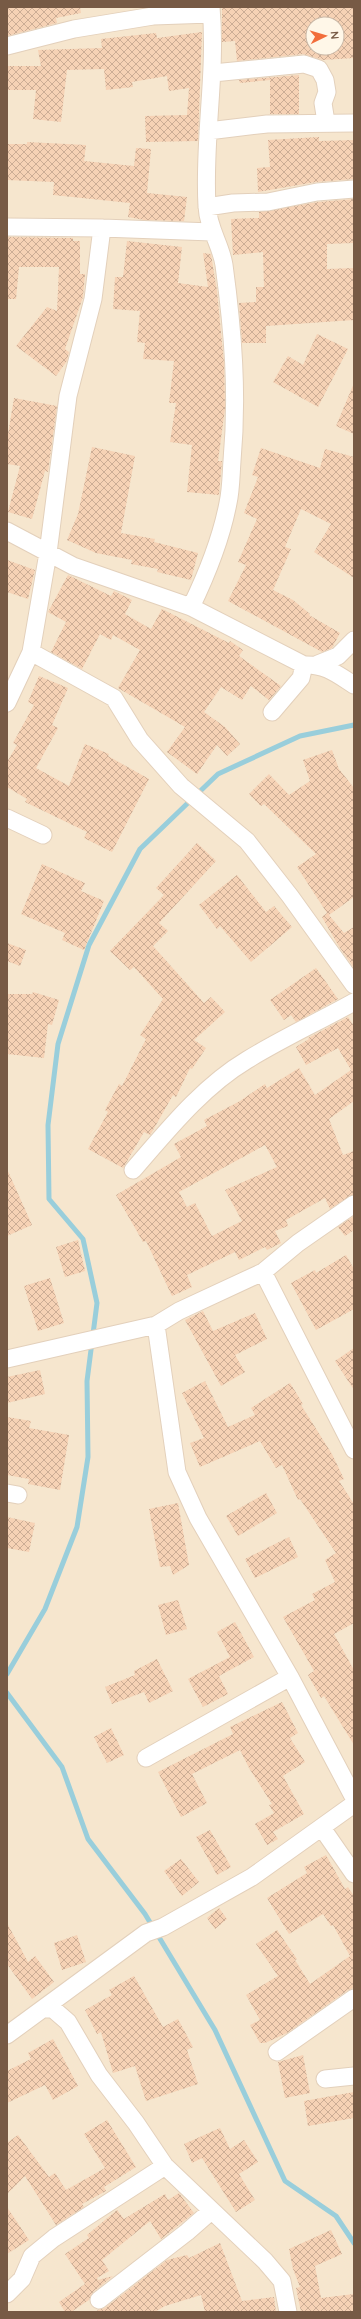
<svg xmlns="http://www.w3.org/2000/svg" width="361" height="2319" font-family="Quicksand,sans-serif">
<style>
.residential{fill:#f6e6ce;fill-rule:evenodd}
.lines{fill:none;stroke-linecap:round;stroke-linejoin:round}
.stream{stroke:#99cedb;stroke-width:5}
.building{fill:url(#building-cross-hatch);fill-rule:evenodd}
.street-casing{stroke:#e3d0bb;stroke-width:19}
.street{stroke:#fff;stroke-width:17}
</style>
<defs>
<pattern id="building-cross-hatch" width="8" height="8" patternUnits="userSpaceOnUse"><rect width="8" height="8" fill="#f6d2b5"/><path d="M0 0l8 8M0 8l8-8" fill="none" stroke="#ccad95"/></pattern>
</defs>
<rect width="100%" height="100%" fill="#fef4e0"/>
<path class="residential" d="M7 7H354V2312H7ZM313 24H337V48H313Z"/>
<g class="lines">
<path class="stream" d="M7 1674 45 1609 77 1527 88 1457 87 1381 97 1303 83 1239 49 1199 48 1125 58 1044 89 945 140 849 218 774 300 736 354 725
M7 1693 62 1767 88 1839 145 1914 215 2030 285 2181 336 2216 354 2243"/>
</g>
<path class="building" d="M7 7H80L81 13 56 18 57 23 7 36Z
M222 7H354V58L323 60 303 54 237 61 235 41 222 42ZM337 21V48H313V23Z
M202 32 198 141 146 142 145 116 187 115 189 88 169 91 167 76 132 82 133 87 106 90 104 69 67 70 61 122 33 119 36 90H7V66H41L38 50 102 48 101 39 156 33 157 38Z
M299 75V114H270V80L240 83 239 80Z
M319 137V141L354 140V179L316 182 258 192 257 168 270 167 268 140Z
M27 142 86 145 84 161 134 166 136 148 151 149 147 193 187 197 184 221 144 220 128 217 130 203 53 195 54 182 7 180V144H27Z
M354 199V243L327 244V269L354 268V320L266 326V343H242L239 303 256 302V287H264L263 252 233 255 231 219 259 218V212L318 202Z
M7 237 73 238V241H80V274H85L83 297 65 349 69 352 67 361 56 376 16 346 47 307 57 311 59 267H19L16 299H7Z
M127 241 182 247 178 283 208 287 203 253 211 254 217 291 224 363 225 409 218 461H222L219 495 187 492 192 445 170 442 176 403H169L174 361 143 359 145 343 137 342 140 311 113 309 115 277H123Z
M317 334 348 349 318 407 273 382 288 356 303 365Z
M354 383V434L336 426Z
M14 398 57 406 48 472 45 471 32 519 8 512 20 466 7 464V440Z
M92 447 135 456 121 533 155 539 154 542 198 553 191 580 157 572 158 569 131 564 132 560 96 553 67 540 78 514Z
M261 448 320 468 325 449 354 457V578L314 552 331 524 301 509 285 547 291 549 273 590 293 600 310 614 309 615 340 633 332 648 322 652 228 601 246 565 238 562 257 519 244 513 258 477 252 475Z
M7 560 35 570 28 599 7 592Z
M68 575 111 596 114 591 132 600 125 614 151 629 162 609 229 643 230 641 243 650 239 656 281 686 269 700 251 686 242 700 221 687 204 712 225 727 240 744 227 756 217 745 197 774 167 752 185 727 118 688 140 650 113 635 111 640 100 634 82 669 51 652 66 622 48 612Z
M39 676 68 688 52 725 58 728 36 768 69 786 85 744 109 754 108 756 149 779 112 852 84 838 87 832 25 802 27 799 7 787V762L17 745 13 743 34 705 28 702Z
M332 750 339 769 354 788V897L329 915 344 933 354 927V968L338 945 322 917 327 913 297 867 316 854 264 804 261 806 249 794 269 774 289 795 310 781 303 760Z
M197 843 216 861 159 923 168 931 153 946 204 1003 211 997 225 1012 194 1040 206 1048 192 1069 190 1068 176 1097 173 1095 152 1132 150 1135 144 1132 123 1168 88 1149 108 1112 105 1110 119 1084 122 1086 146 1039 140 1035 163 999 134 967 130 970 110 951 164 895 156 888Z
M42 864 85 883 81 891 104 901 84 950 62 940 65 933 21 914Z
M237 875 266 912 274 906 292 927 251 962 220 926 217 929 199 905Z
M7 943 26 950 20 966 7 961Z
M316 968 338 999 296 1022 291 1015 284 1020 270 1000Z
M33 992 59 1000 52 1025 48 1024 44 1058 7 1054V994H32Z
M348 1017 354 1026V1101L329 1119 343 1155 354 1151V1194L330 1209 325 1198 286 1220 288 1226 275 1231 281 1243 267 1250 265 1247 239 1260 235 1252 187 1275 192 1287 172 1296 146 1241 143 1242 116 1195 181 1157 174 1144 207 1126 204 1120 240 1101 265 1084 267 1088 299 1068 315 1095 351 1070 338 1048 306 1065 296 1047 309 1039 308 1038ZM265 1145 277 1167 225 1190 242 1221 212 1236 195 1203 187 1207 179 1192Z
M7 1169 32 1225 7 1236Z
M354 1216V1230L345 1236 338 1227Z
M78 1240 85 1271 65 1277 56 1247Z
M346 1255 354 1269V1309L316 1330 291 1283 315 1270 316 1273Z
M50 1278 64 1323 38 1331 24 1286Z
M203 1311 213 1331 255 1313 267 1339 235 1355 245 1372 221 1386 185 1320Z
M354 1348V1390L335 1361Z
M40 1370 45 1394 7 1403V1377Z
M205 1381 228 1427 255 1415 251 1408 290 1383 303 1404 301 1405 332 1454 344 1479 339 1481 354 1504V1623L334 1634 354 1670V1745L324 1696 321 1698 308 1675 314 1671 283 1617 315 1600 312 1594 335 1582 325 1560 336 1553 300 1499 298 1500 282 1465 276 1468 260 1441 200 1467 190 1443 204 1438 182 1393Z
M7 1417 31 1421 29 1428 69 1435 60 1490 28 1484 29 1479 7 1475Z
M266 1493 277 1513 238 1536 226 1516Z
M178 1503 189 1565 173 1575 170 1566 160 1567 149 1509Z
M7 1517 35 1523 29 1552 7 1548Z
M289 1537 298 1557 255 1578 245 1559Z
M178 1600 187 1629 166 1635 158 1605Z
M235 1622 254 1657 219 1676 228 1694 203 1707 188 1679 230 1657 217 1632Z
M157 1659 173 1691 149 1703 144 1692 112 1704 105 1687 135 1675 134 1671Z
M282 1702 298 1733 290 1738 305 1762 283 1776 304 1814 273 1832 278 1839 267 1845 255 1824 274 1813 269 1805 272 1804 249 1768 240 1750 192 1774 207 1803 181 1817 158 1772 233 1734 230 1727Z
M111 1728 124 1755 107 1763 94 1737Z
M210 1830 231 1867 217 1875 196 1837Z
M326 1855 345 1889 348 1887 354 1896V1988L348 1990 287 2033 265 2043H260L250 2025 260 2020 246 1995 278 1976 256 1944 277 1930 297 1959 295 1960 310 1984 350 1956 333 1925 331 1926 323 1914 289 1934 267 1898 307 1873 304 1867Z
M181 1859 199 1882 182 1896 164 1871Z
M219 1908 227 1919 215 1929 207 1918Z
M7 1923 28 1962 35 1956 54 1982 32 1999 7 1964Z
M77 1935 86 1962 62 1970 54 1943Z
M134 1976 163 2027 178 2019 193 2047 187 2050 198 2084 146 2101 135 2066 113 2073 101 2032 97 2034 85 2010 112 1995 109 1990Z
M53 2039 78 2086 53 2100 45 2085 7 2103V2071L31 2059 28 2053Z
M303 2055 310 2093 285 2098 278 2062Z
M354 2092V2118L308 2126 304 2101Z
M107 2120 136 2167 104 2187 106 2191 82 2204 84 2207 56 2225 25 2176 7 2194V2143L18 2135 49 2177 55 2173 66 2190 105 2168 84 2134Z
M220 2128 230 2149 244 2140 258 2162 239 2174 255 2200 236 2212 202 2158 192 2163 184 2144Z
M179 2193 194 2213 161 2239 150 2221 102 2260 109 2271 97 2278 98 2280 113 2276 93 2292 89 2300 71 2312H65L59 2302 85 2284 65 2254 89 2238 87 2235 117 2210 124 2219 165 2194 168 2200Z
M7 2207 29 2240 7 2254Z
M331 2230 342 2254 315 2266 321 2298 354 2294V2312H301L296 2288 300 2287 293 2269 289 2249Z
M220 2243 242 2301 274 2297 276 2312H205L201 2295 165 2306 155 2312H99L97 2310 105 2308 167 2260 187 2255 189 2258Z"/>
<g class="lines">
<defs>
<path id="street" d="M7 46 74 29 153 16 211 14
M213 73 304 64 319 69 325 80 327 92 323 103 326 122
M208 131 267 124 354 123
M207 207 233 203 268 202 317 192 354 189
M7 227 102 228 212 232
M7 531 73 566 191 607 304 665C325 664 337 674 354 685
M191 607C207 574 221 540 228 503 231 490 231 474 232 461 238 394 233 331 224 265 221 245 208 228 207 206 203 139 217 74 211 7
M31 652 114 698 140 740 181 786 247 841 290 896 354 985
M318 664 338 656 354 640
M7 703 31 652 48 553 68 396 93 299 102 228
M272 712 301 678 304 665
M7 818 43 835
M133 1170C167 1131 202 1087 247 1060 281 1039 318 1022 354 1002
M263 1272 354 1450
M156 1325 177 1472 198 1518 290 1677 354 1798
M7 1359 156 1325 179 1311 263 1272 298 1243 354 1204
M7 1493 18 1495
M146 1758 290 1677
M322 1828 354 1874
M46 2009H53L68 2022 99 2075 136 2123 165 2166 265 2261 282 2281 288 2312
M7 2035 146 1933 163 1927 252 1877 354 1804
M277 2052 354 1998
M325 2079 354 2076
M7 2294 22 2279 32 2256 54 2238 165 2166
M99 2300 187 2232 211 2211"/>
</defs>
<use href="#street" class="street-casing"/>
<use href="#street" class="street"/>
</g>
<rect width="361" height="2319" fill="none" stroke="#775a45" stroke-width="16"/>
<g transform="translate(325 36) rotate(85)"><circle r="19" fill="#fff7e8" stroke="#c9b8a7"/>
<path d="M0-3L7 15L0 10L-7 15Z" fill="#f26d3b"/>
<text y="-6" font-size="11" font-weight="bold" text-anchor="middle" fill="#775a45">N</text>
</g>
</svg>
